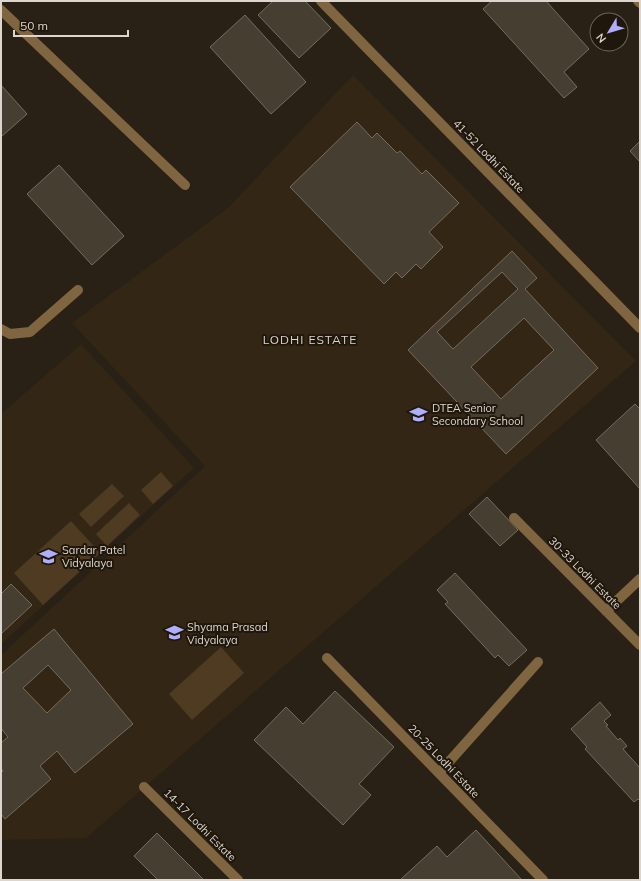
<svg xmlns="http://www.w3.org/2000/svg" width="641" height="881" font-family="Mulish,sans-serif">
<style>
.built{fill:#332615}
.green{fill:#4e3b22}
.building{fill:#473e32;stroke:#766b5e;fill-rule:evenodd}
.lines{fill:none;stroke-linecap:round;stroke-linejoin:round}
.minor{stroke:#806541;stroke-width:10}
.labels{text-anchor:middle;dominant-baseline:central;stroke-width:4;stroke-linejoin:round;paint-order:stroke}
.street-label{font-size:11px;fill:#dcd6cf;stroke:#20170c}
.poi-label{font-size:11px;fill:#dcd6cf;stroke:#20170c;text-anchor:start}
.neighbourhood-label{font-size:12px;letter-spacing:1px;fill:#dcd6cf;stroke:#20170c}
</style>
<rect width="100%" height="100%" fill="#292115"/>
<path class="built" d="M353 75 636 361 86 838 1 840V655L205 466 72 323 228 208Z
M81 344 194 468 1 644V414Z"/>
<path class="green" d="M161 472 173 486 153 504 141 490Z
M112 484 124 496 91 527 79 514Z
M129 503 140 515 107 546 96 534Z
M71 521 100 553 43 605 14 573Z
M221 647 244 673 192 720 169 694Z"/>
<path class="building" d="M273 1H305L331 28 299 58 258 15Z
M492 1H546L589 49 564 72 577 87 564 98 483 9Z
M245 15 306 82 271 114 210 47Z
M1 85 27 114 1 137Z
M357 122 372 138 377 133 397 153 400 151 422 174 426 170 459 203 429 232 443 247 421 269 416 264 402 278 396 272 384 284 290 187Z
M640 141V162L630 151Z
M59 165 124 236 92 265 27 194Z
M512 251 537 278 525 289 598 368 506 454 408 350ZM502 272 518 289 453 349 437 332ZM524 318 554 350 501 399 471 367Z
M635 404 640 409V489L596 440Z
M487 497 518 530 500 546 469 514Z
M455 573 527 650 509 666 498 655 495 658 445 604 448 602 437 590Z
M11 584 32 605 1 634V594Z
M54 629 133 724 75 773 57 751 40 766 51 779 5 819 1 814V773L3 771 1 768V743L8 737 1 728V674ZM48 665 71 690 47 713 23 688Z
M335 691 394 747 359 784 371 795 343 825 254 740 286 707 303 724Z
M600 702 611 715 604 721 608 725 606 726 618 740 620 738 627 746 623 749 640 768V801L638 799 634 802 585 749 587 747 571 729Z
M476 830 522 880H400L437 846 447 857Z
M157 833 204 880H158L134 856Z"/>
<g class="lines">
<path class="minor" d="M321 1 640 328
M638 1 640 3
M1 10 185 185
M1 329 10 334 30 332 78 290
M514 518 640 645
M606 611 640 579
M327 658 543 880
M439 773 538 662
M144 787 238 880"/>
</g>
<defs>
<symbol id="school-bare" viewBox="-9 -9 18 18"><path d="M0-5L7-2L0 1L-7-2ZM-4 1L0 2.5L4 1V4Q0 6-4 4Z" fill="#aeaefb" stroke="#20170c" stroke-width="2.5" paint-order="stroke"/></symbol>
</defs>
<g fill-rule="evenodd">
<use href="#school-bare" x="406" y="402" width="25" height="25"/>
<use href="#school-bare" x="36" y="544" width="25" height="25"/>
<use href="#school-bare" x="162" y="620" width="25" height="25"/>
</g>
<g class="labels">
<g class="street-label">
<text transform="translate(489 156) rotate(46)">41-52 Lodhi Estate</text>
<text transform="translate(585 573) rotate(45)">30-33 Lodhi Estate</text>
<text transform="translate(444 761) rotate(46)">20-25 Lodhi Estate</text>
<text transform="translate(200 825) rotate(45)">14-17 Lodhi Estate</text>
</g>
<g class="poi-label">
<text x="432" y="408">DTEA Senior<tspan x="432" dy="13">Secondary School</tspan></text>
<text x="62" y="550">Sardar Patel<tspan x="62" dy="13">Vidyalaya</tspan></text>
<text x="187" y="627">Shyama Prasad<tspan x="187" dy="13">Vidyalaya</tspan></text>
</g>
<g class="neighbourhood-label">
<text x="310" y="339">LODHI ESTATE</text>
</g>
</g>
<rect width="641" height="881" fill="none" stroke="#dcd6cf" stroke-width="4"/>
<g transform="translate(609 32) rotate(232)"><circle r="19" fill="#20170c" stroke="#6b635a"/>
<path d="M0-3L7 15L0 10L-7 15Z" fill="#aeaefb"/>
<text y="-6" font-size="11" font-weight="bold" text-anchor="middle" fill="#dcd6cf">N</text>
</g>
<path d="M14 30v6h114v-6" fill="none" stroke="#dcd6cf" stroke-width="2"/>
<text x="20" y="30" font-size="12" fill="#dcd6cf" stroke="#20170c" stroke-width="3" paint-order="stroke">50 m</text>
</svg>
